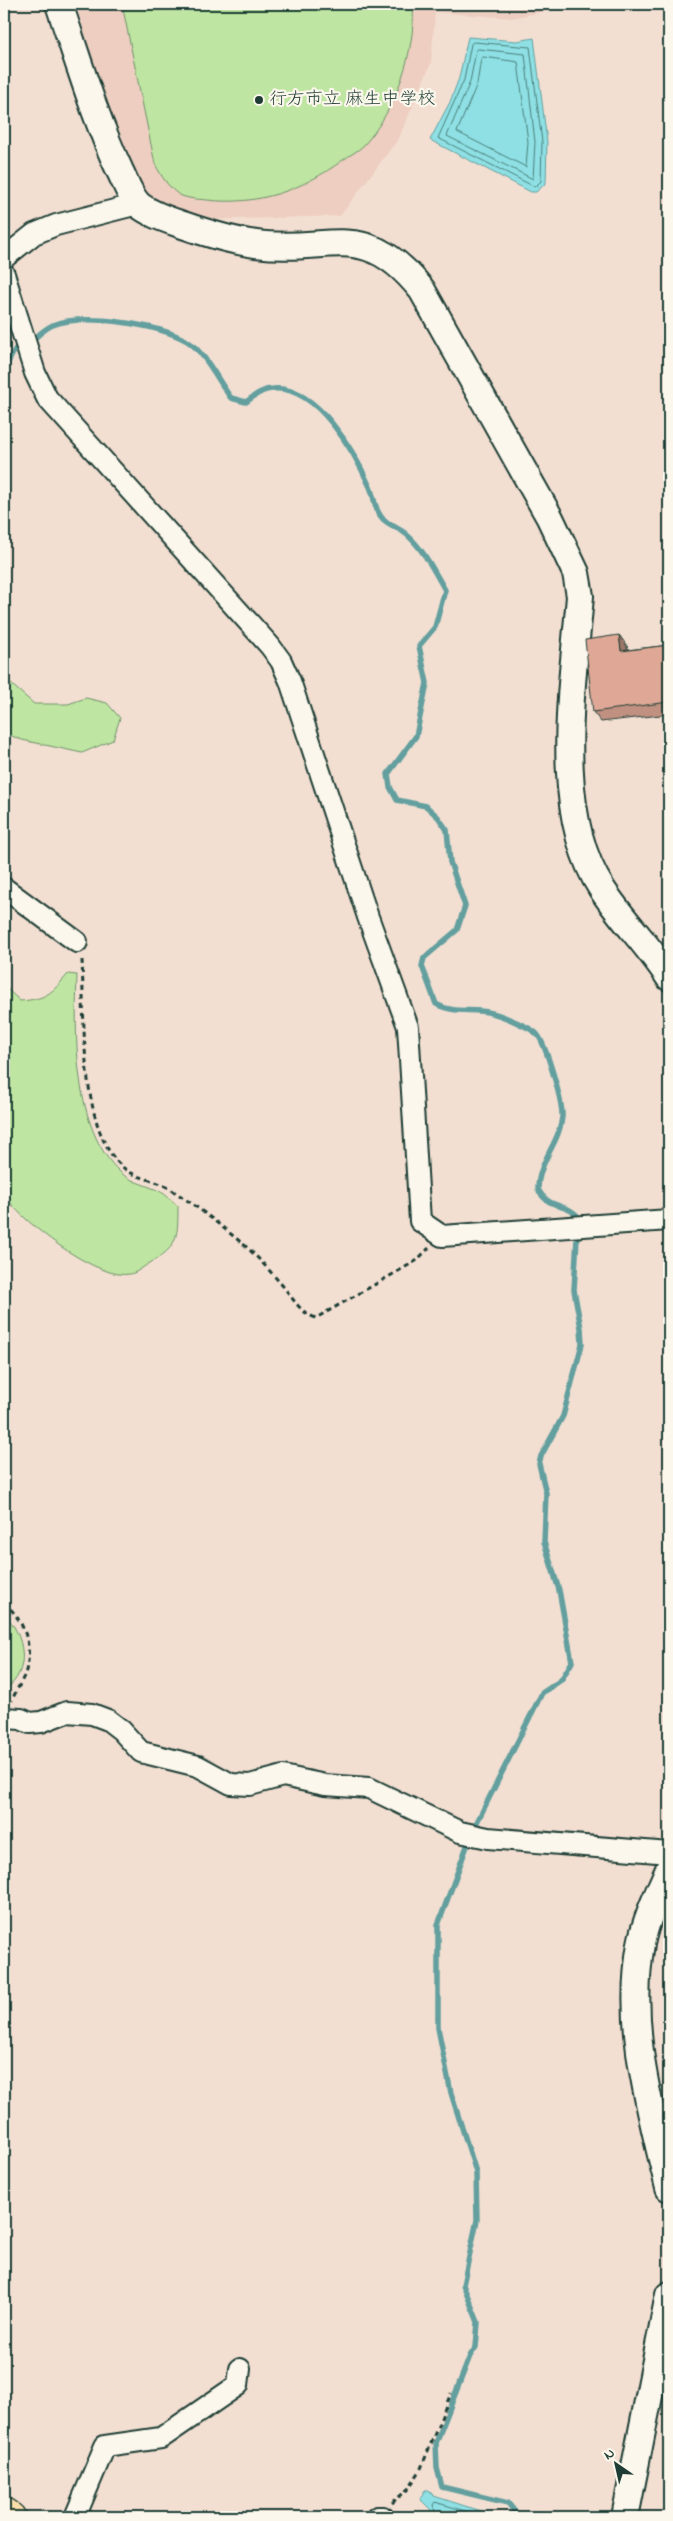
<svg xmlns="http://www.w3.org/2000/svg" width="673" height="2521" font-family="'Indie Flower','Klee One',sans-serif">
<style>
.built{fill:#edcec0}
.green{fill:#bee5a1;stroke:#6e916a}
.water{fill:#8ee0e4;stroke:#629f9e}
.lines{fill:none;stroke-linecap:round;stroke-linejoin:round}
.shore{stroke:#4b7e7a;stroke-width:1}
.stream{stroke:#629f9e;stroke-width:5.5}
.minor-casing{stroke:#1f3d34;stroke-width:24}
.tertiary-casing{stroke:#1f3d34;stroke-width:30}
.trunk-casing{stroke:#1f3d34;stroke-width:31}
.path{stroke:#1f3d34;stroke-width:3;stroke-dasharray:5 4;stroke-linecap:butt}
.minor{stroke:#fbf7ec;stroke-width:20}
.tertiary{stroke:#fbf7ec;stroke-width:26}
.trunk{stroke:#faddab;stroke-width:28}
.wall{fill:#c09081;stroke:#1f3d34}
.shaded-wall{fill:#9c7669;stroke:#1f3d34}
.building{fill:#dfa896;stroke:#1f3d34}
.poi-dot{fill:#1f3d34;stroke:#fbf7ec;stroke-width:2}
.labels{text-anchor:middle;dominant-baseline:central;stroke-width:4.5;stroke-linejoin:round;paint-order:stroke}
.poi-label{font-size:18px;fill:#1f3d34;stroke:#fbf7ec;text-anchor:start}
</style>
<rect width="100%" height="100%" fill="#f3dfd2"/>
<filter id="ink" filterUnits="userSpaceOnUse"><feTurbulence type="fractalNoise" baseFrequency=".02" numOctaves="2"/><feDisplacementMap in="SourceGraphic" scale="10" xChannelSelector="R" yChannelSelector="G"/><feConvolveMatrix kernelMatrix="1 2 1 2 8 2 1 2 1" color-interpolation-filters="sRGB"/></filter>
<g filter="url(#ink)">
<path class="built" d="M76 4H567L556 9 512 18 435 12 431 63 399 138 340 216 201 220 147 200 116 139Z"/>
<path class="green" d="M122 4H413C416 50 396 110 364 145 358 151 350 155 343 160 302 190 258 206 207 200 198 199 186 199 178 194 167 186 161 175 155 164Z
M4 678 34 704H68L86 698 107 703 120 718 113 740 82 753 22 740 4 733Z
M68 974 77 975C75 1035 73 1128 120 1172 131 1182 144 1184 157 1190 165 1193 172 1201 178 1206 178 1237 178 1247 150 1263 144 1266 137 1273 130 1274 99 1280 33 1229 13 1206 9 1202 7 1195 4 1190V986L20 1001C46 999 51 994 68 974Z
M4 1614C25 1634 32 1673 4 1690V1669L8 1659V1643L4 1638Z"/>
<path class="water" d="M468 37 517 41 534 38 547 142 546 183 536 192H531L430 140 450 102 459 78Z
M425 2490H428L434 2496 499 2517H431V2510L420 2499Z"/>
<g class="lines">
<path class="shore" d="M474 42 530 47 542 142 541 181 535 187 438 138 464 80 471 44Z
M478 49 525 54 535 142 533 179 447 136 470 82 476 51Z
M484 57 518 62 528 142 526 167 457 132 477 84 481 59Z
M437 2517 433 2505 435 2502 485 2517"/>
<path class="stream" d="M31 341C38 336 45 328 53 325 83 313 159 324 187 341 204 351 219 382 231 398L246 402C254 396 263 389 273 389 317 385 355 453 370 487 375 498 374 510 383 519 389 525 399 528 406 534 423 548 434 571 445 590L435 627 419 646 427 683 416 736 388 774 390 787 397 800 426 806 438 817 447 830 450 862 465 906 457 930 424 958 422 966 436 1004C453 1014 473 1008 492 1013 501 1015 530 1027 537 1034 546 1044 563 1103 562 1117 560 1142 538 1162 538 1189 548 1210 569 1203 579 1218
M4 369 16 348
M474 1828 542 1693 561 1680 572 1662 559 1590 544 1542 546 1493 539 1464 541 1456 563 1416 582 1344 581 1328 574 1290 577 1238
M467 1846 438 1925V2028L451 2093 476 2172 477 2220 463 2285 478 2322 476 2347 470 2356 436 2443 437 2468 442 2487 508 2503 519 2517"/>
<defs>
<path id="minor" d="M4 258 34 234 56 225 138 204
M4 274 35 373 47 398 270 646 281 661 290 681 368 917 408 1027 420 1221 442 1236 669 1220
M4 888 77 942
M4 1718 21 1719 30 1723 41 1722 67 1712 92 1714 108 1720 121 1730 141 1752 198 1766 231 1784 250 1785 283 1776 325 1785 369 1788 460 1832 488 1838 669 1853
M75 2517 105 2446 161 2438 238 2385 240 2369
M377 2517H383"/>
<path id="tertiary" d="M59 4C78 60 95 118 120 171 125 181 130 196 138 204 149 214 169 220 183 225 206 233 232 241 256 244 330 254 364 217 422 290L550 518 576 573 580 596C573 684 551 811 602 889 622 920 649 946 669 977
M669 1869C659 1892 646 1918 641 1944 626 2027 650 2108 669 2188
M625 2517 669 2295"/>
<path id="trunk" d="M4 2512 11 2517"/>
</defs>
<use href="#minor" class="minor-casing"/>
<use href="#tertiary" class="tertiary-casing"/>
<use href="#trunk" class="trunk-casing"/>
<path class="path" d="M82 960C85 1015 78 1133 125 1169 137 1178 155 1180 167 1187 193 1203 219 1224 243 1244 257 1256 270 1271 282 1285 293 1298 300 1313 316 1318L416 1261 429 1248
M4 1603C25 1620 35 1650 24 1676 20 1685 15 1692 12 1701
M392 2503 408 2489 420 2471 451 2393"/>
<use href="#minor" class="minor"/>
<use href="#tertiary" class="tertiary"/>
<use href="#trunk" class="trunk"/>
</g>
<path class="wall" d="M619 635 627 646V650L669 645V714L601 722 593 712Z"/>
<path class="shaded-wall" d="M619 635 627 646 629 662 621 651Z"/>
<path class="building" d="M619 635 621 651 669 645V702L593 712 585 640Z"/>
</g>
<circle class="poi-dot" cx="259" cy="100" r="5"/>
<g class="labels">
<g class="poi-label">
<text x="269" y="100">行方市立 麻生中学校</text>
</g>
</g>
<rect width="673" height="2521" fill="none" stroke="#fbf7ec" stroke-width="20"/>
<rect x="10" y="10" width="653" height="2501" fill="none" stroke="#1f3d34" stroke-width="2" filter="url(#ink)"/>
<g transform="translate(616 2464) rotate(326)" stroke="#fbf7ec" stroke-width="4" paint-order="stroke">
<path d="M0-4L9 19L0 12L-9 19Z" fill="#1f3d34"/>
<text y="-8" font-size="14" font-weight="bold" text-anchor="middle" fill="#1f3d34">N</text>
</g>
</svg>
